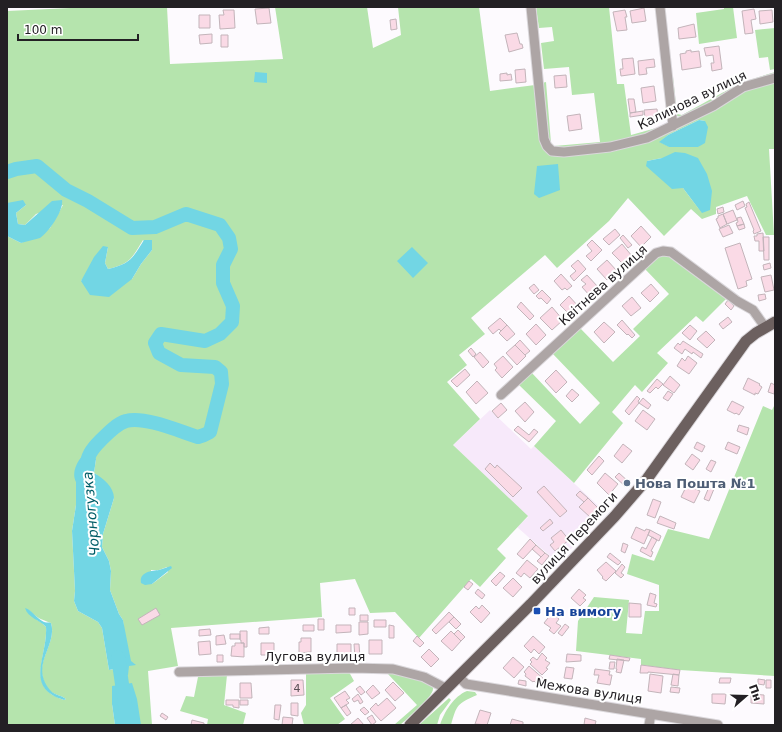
<svg xmlns="http://www.w3.org/2000/svg" width="782" height="732" font-family="'DejaVu Sans',sans-serif">
<style>
.built{fill:#f7e9fa}
.green{fill:#b5e4ad;fill-rule:evenodd}
.water{fill:#72d6e4}
.lines{fill:none;stroke-linecap:round;stroke-linejoin:round}
.river{stroke:#72d6e4;stroke-width:14}
.building{fill:#fadae6;stroke:#c3b4ba}
.minor-casing{stroke:#dad7db;stroke-width:11}
.major-casing{stroke:#dad7db;stroke-width:13}
.minor{stroke:#ada5a5;stroke-width:9}
.major{stroke:#6c605f;stroke-width:11}
.service-dot{fill:#5c6f8a;stroke:#fff;stroke-width:1.5}
.transit-dot{fill:#1a4fb4;stroke:#fff;stroke-width:1.5}
.labels{text-anchor:middle;dominant-baseline:central;stroke-width:4;stroke-linejoin:round;paint-order:stroke}
.number-label{font-size:11px;fill:#594e54}
.street-label{font-size:13px;fill:#232024;stroke:#fff}
.service-label{font-size:13px;font-weight:bold;fill:#4e5e75;stroke:#fff;text-anchor:start}
.transit-label{font-size:13px;font-weight:bold;fill:#164399;stroke:#fff;text-anchor:start}
.water-label{font-size:14px;font-style:italic;fill:#005d67;stroke:#fff}
</style>
<rect width="100%" height="100%" fill="#fdfafe"/>
<path class="built" d="M490 410 531 449 534 446 605 512 558 563 517 527 528 517 453 445Z"/>
<path class="green" d="M92 7H167L170 64 283 59 275 7H367L373 48 401 35 398 7H479L490 91 535 85 545 147 611 149 744 90 775 81V149H769L774 235H766L747 196 716 207V214L702 219 691 209 664 236 628 198 609 221 557 268 545 255 471 318 485 334 459 355 467 365 447 382 480 419 453 445 528 516 497 549 506 558 480 587 471 579 419 638 395 612 370 613 355 579 320 583 322 617 171 628 178 666 148 671 152 725H130L112 704 115 725H7V236L21 243 50 228 63 205 36 214 25 225 18 224 16 213 26 205 7 203V11ZM699 120 705 121 698 147H670L660 142 668 135ZM662 158 701 212 683 188 647 161ZM143 240 152 250 141 264 132 279 81 281 108 247 105 263 108 269C130 264 132 258 143 240ZM96 459 94 473 97 475 114 498 103 534 102 547 109 561 111 571 110 590 119 614 123 620 128 675 114 669 109 670 102 628 98 622 78 611 74 601 75 591 72 531 76 505V482ZM167 567 168 572 152 584 151 570H159ZM29 610C38 619 41 619 51 623 58 646 29 664 49 690 54 695 61 695 66 699L64 700C24 688 48 655 46 627 39 619 34 621 29 610Z
M536 7H609L617 84H624L631 135 667 125 646 136 610 145 553 148 549 145 542 83 546 82 551 143 554 146 600 142 594 93 572 95 569 67 544 69 541 43 554 41 552 27 539 28Z
M724 7H733L737 38 699 44 696 13 724 9Z
M775 28V69L770 70 768 57 759 58 755 30Z
M775 72V76L682 117 677 116 674 112 671 77H673L677 114 682 115 740 83Z
M663 255H669L727 298 703 322 696 316 657 353 668 363 642 392 635 385 612 412 623 423 574 483 534 446 556 421 518 384 531 372 580 424 600 403 552 353 580 328 613 362 640 336 633 329 669 294 645 269 658 257Z
M775 404V676L680 670 641 665V659L576 651 578 621 594 597 629 600 626 633 642 634 645 611H659V585L627 574 632 554 654 561 668 529 709 539 763 406 772 410Z
M349 672 354 681 330 698 345 719 337 725H304L301 713 306 705V673Z
M388 674H407L430 683C432 686 433 686 433 689 433 697 407 719 400 725H394L417 705Z
M227 675 224 705 246 713 243 725H207L208 719 180 711 186 696 194 697 198 677Z
M467 691 475 692 477 695C457 704 457 704 451 725H440C444 712 454 696 467 691Z
M449 698 451 700 440 715 437 725H419Z"/>
<path class="water" d="M255 72 267 73V83L254 82Z
M699 120 705 121 708 127 705 143 698 147H669L659 142 668 135Z
M675 152 685 153 698 158 707 174 712 191 710 210 702 213 683 188 672 189 646 166 647 161 662 158Z
M558 164 560 190 539 198 534 194 537 166Z
M23 200 26 205 16 213 18 224 25 225 52 201 62 200C64 210 49 232 40 238 34 240 27 241 21 243L7 236V203Z
M144 240H152V250L141 264 132 279 109 297 90 295 81 281 94 257 103 246 108 247 105 263 108 269C130 264 133 258 144 240Z
M412 247 428 263 413 278 397 261Z
M90 450 94 452 92 455 96 459 94 473C103 478 114 487 114 498L103 534 102 547 109 561 111 571 110 590 119 614 123 620 131 661 136 665 129 666 128 675 115 676 114 669 109 670 102 628 98 622 78 611 74 601 75 591 72 531 76 505V482C70 471 80 455 90 450Z
M171 566 172 568 152 584 145 585 141 583C139 572 151 571 159 570 163 569 167 567 171 566Z
M25 608C32 610 37 619 44 622 47 623 49 622 51 623 58 646 29 665 50 690 54 695 61 695 66 699L64 700C23 688 48 656 46 627 40 620 28 618 25 608Z
M132 683 137 699 141 725H115L112 704V686Z"/>
<g class="lines">
<path class="river" d="M7 172 16 169 37 166 66 190 88 201 132 228 155 227 186 214 220 225 229 238 231 249 223 265V283L233 306 232 322 220 334 205 341 161 334 155 343 159 353 181 365 215 367 221 372 222 384 210 432 204 435 198 437C179 431 145 416 126 421 116 424 107 434 100 441 92 449 86 457 87 468
M118 657 126 711V725"/>
</g>
<path class="building" d="M269 8 271 23 257 24 255 9Z
M644 8 646 21 632 23 630 11Z
M754 9 756 19 751 20 753 33 745 34 742 11Z
M223 10H234L235 28 220 29 219 15H224Z
M625 10 627 17H625L627 30 617 31 613 12Z
M772 10 773 22 760 24 759 11Z
M199 15H210V28H199Z
M396 19 397 29 391 30 390 20Z
M694 24 696 37 679 39 678 28Z
M517 33 520 44H522L523 48 509 52 505 35Z
M212 34V43L200 44 199 35Z
M221 35H228V47H221Z
M719 46 722 69 712 71 711 63H714L713 55 706 56 704 48Z
M691 50V52L699 51 701 67 682 70 680 54 686 53V51Z
M633 58 635 74 621 76 620 69H623L622 59Z
M654 59 655 67 646 68 647 74 639 75 638 61Z
M525 69 526 82 516 83 515 70Z
M507 73V75L511 74 512 80 500 81V74Z
M566 75 567 87 555 88 554 76Z
M654 86 656 101 643 103 641 88Z
M628 99H634L636 112 630 113Z
M657 109 658 116 645 118 644 110Z
M643 111V115L630 117V113Z
M580 114 582 129 569 131 567 116Z
M743 201 745 206 737 210 735 205Z
M749 202 761 231 754 234 753 231 754 230 745 208 747 207 746 204Z
M723 207 724 212 718 214 717 209Z
M733 210 737 220 727 224 723 214Z
M723 214 727 224 720 228 716 219 718 218V216Z
M741 217 744 224 737 226 736 223 738 222 737 218Z
M744 224 745 228 739 230 737 226Z
M729 225 733 233 723 237 719 229Z
M641 226 651 237 641 247 631 236Z
M615 229 620 235 609 245 603 239Z
M763 233 764 251H759V241H755L754 236H757V234Z
M623 235 632 245 628 248 620 238Z
M763 237H769V260H764Z
M592 240 602 250 591 261 586 256 592 251 587 245Z
M740 243 752 279 746 281 747 286 738 289 725 248Z
M622 244 632 256 623 264 612 253Z
M578 260 586 269 574 281 570 276 576 271 571 266Z
M607 260 617 271 607 280 597 269Z
M770 263 771 268 764 270 763 265Z
M561 274 572 286 567 290 565 288 562 290 554 281Z
M587 275 598 287 590 296 582 287 586 284 581 280Z
M771 275 774 290 765 292 761 277Z
M534 284 539 290 534 294 529 288Z
M651 284 659 293 650 302 641 293Z
M542 290 551 299 547 304 541 298 539 299 536 296Z
M765 294 766 299 759 301 758 295Z
M569 296 578 306 569 314 560 305Z
M632 297 641 308 631 316 622 306Z
M728 300 734 306 731 310 725 304Z
M521 302 534 316 530 320 517 307Z
M552 307 563 320 552 330 540 318Z
M728 317 732 322 723 329 719 324Z
M500 318 507 325 501 331 499 329 493 334 488 328Z
M622 320 635 335 632 338 628 334 627 335 617 325Z
M604 322 615 332 604 343 594 332Z
M536 324 546 335 536 345 526 334Z
M507 325 515 334 507 341 499 333Z
M690 325 697 331 690 340 682 333Z
M706 331 715 340 707 348 697 339Z
M520 340 530 351 525 355 515 345Z
M683 341 703 354 701 358 693 352 692 354 685 349 682 354 674 348 678 343 680 345Z
M515 345 526 356 517 365 506 353Z
M471 348 476 354 473 357 468 351Z
M480 352 489 362 483 368 474 357Z
M503 356 513 367 502 378 495 370 497 368 494 364Z
M688 356 697 363 689 374 677 366 682 358 685 361Z
M465 369 470 375 457 387 451 381Z
M556 370 567 382 556 393 545 381Z
M670 376 680 385 674 393 663 385Z
M748 378 760 384 759 385 762 387 758 394 755 393V395L743 389Z
M657 379 663 384 658 389 656 387 650 393 647 391Z
M477 381 488 393 476 404 466 392Z
M771 383 775 385 774 394 768 392Z
M572 389 579 395 572 402 566 396Z
M668 391 673 394 668 401 663 398Z
M637 396 640 399 638 401 639 403 629 415 625 411Z
M643 398 651 405 648 409 639 403Z
M732 401 744 407 739 415 736 413 735 414 727 410Z
M525 402 534 412 525 422 515 411Z
M501 403 507 410 498 418 492 411Z
M643 410 655 419 647 430 635 421Z
M739 425 749 428 747 435 737 431Z
M518 426 529 435 534 429 538 432 529 442 514 430Z
M697 442 705 446 702 452 694 448Z
M728 442 740 447 737 454 725 449Z
M623 444 632 451 622 463 614 456Z
M692 454 700 460 693 470 685 464Z
M599 456 604 461 592 475 587 470Z
M711 460 716 462 711 472 706 469Z
M490 463 495 468 497 465 522 488 513 497 485 469Z
M605 473 618 484 609 495 597 483Z
M619 473 630 483 626 487 615 477Z
M711 482 716 484 709 501 704 499Z
M687 485 700 491 694 503 681 497Z
M544 486 567 511 560 517 537 492Z
M580 491 588 498 584 502 576 495Z
M588 498 598 508 590 517 579 507Z
M653 499 661 502 655 518 647 515Z
M660 516 676 523 674 529 657 523Z
M550 519 553 523 543 531 540 528Z
M636 527 645 531 646 529 650 530 644 544 631 538Z
M561 530 569 540 555 551 550 545 554 542 551 538Z
M650 530 661 536 659 541 648 535Z
M652 537 657 540 651 551 653 552 651 557 640 551 642 547 646 549Z
M530 539 536 545 523 559 517 554Z
M623 543 628 545 625 553 621 551Z
M536 545 545 553 541 557 532 549Z
M545 553 549 556 542 565 537 561Z
M610 553 621 562 618 565 607 557Z
M527 560 538 569 530 578 524 573 521 577 516 573Z
M606 562 616 571 606 581 602 578 603 577 597 570Z
M622 564 625 567 621 573 624 575 621 578 615 573Z
M500 572 505 576 496 586 491 581Z
M513 578 522 587 513 597 503 588Z
M469 581 473 584 468 590 464 587Z
M478 589 485 595 482 599 475 593Z
M579 589 586 595 583 598 586 600 580 606 571 598Z
M650 593 656 595 654 603 657 604 656 607 647 605Z
M629 603 641 604V617H629Z
M482 605 490 613 481 623 470 612 476 606 479 609Z
M156 608 160 615 142 625 138 619Z
M349 608H355V615H349Z
M449 612 454 617 436 634 432 630Z
M552 613 559 619 556 623 561 626 554 634 549 630 551 628 544 623Z
M360 615H368V621H360Z
M454 617 461 624 456 629 449 622Z
M318 619H324V630H318Z
M374 620H386V627H374Z
M359 622H368V634L359 635Z
M565 624 569 627 562 636 558 633Z
M303 625H314V631H303Z
M336 625H351V632L336 633Z
M389 625 394 626V638H389Z
M269 627V634H259V628Z
M210 629 211 635 199 636V630Z
M458 630 465 637 461 641 454 634Z
M240 631H247V647H244V643H241V640H240Z
M451 631 461 641 452 651 441 641Z
M230 634H240V639H230Z
M224 635 226 644 216 645V636Z
M417 636 424 643 420 647 413 641Z
M533 636 545 647 539 654 534 649 531 653 524 646Z
M301 638H311V652L299 653V642H301Z
M369 640H382V654H369Z
M210 641 211 654 199 655 198 642Z
M235 643H244V657L231 656 232 646H235Z
M261 643H274V655H261Z
M337 644H351V654H348V661L337 662Z
M354 644H359L360 658H355Z
M429 649 439 659 431 667 421 657Z
M542 653 547 658 545 660 550 663 546 668 548 669 542 675 530 664 532 662 530 660 533 657 537 660Z
M567 654 581 655V661L566 662Z
M217 655H223V662H217Z
M610 655 630 658 629 661 609 659Z
M513 657 524 667 514 678 503 668Z
M617 659 624 660 621 673 616 672 617 669H616Z
M610 662H615L614 669H609Z
M641 665 680 670 679 675 648 672V673H640Z
M529 666 545 680 539 686 534 681 533 682 525 676 526 674 524 672Z
M566 667 574 668 572 679 564 678Z
M595 669 610 671 609 675H612L610 685 597 683 599 675H594Z
M650 674 663 676 661 693 648 691Z
M673 674 679 675 678 686 671 685Z
M720 678H731L730 683H719Z
M758 679 765 680 764 685 758 684Z
M291 680H303L304 695 291 696Z
M519 680 526 681V686L518 684Z
M766 680H771V688H766Z
M393 682 404 693 395 701 385 690Z
M240 683H251L252 698H240Z
M373 685 380 693 372 699 366 692Z
M360 686 365 692 361 695 356 689Z
M671 687 680 688 679 693 670 692Z
M345 691 350 698 346 700 349 703 341 708 334 698Z
M358 694 363 702 360 704 358 700 354 702 352 699Z
M712 694H726L725 704 712 703Z
M751 694 764 695V704L751 703Z
M387 698 396 708 381 721 370 709 376 703 378 706Z
M226 700H239V708L233 707V705H226Z
M240 700H248V705H240Z
M291 703H298V716L291 715Z
M275 705H281L279 720 274 719Z
M346 705 351 713 347 716 341 708Z
M364 707 369 712 365 715 360 710Z
M480 710 491 713 487 725 475 724Z
M162 713 168 717 166 720 160 716Z
M372 715 376 722 372 725 367 718Z
M283 717 293 718 292 725H282Z
M358 718 364 725H350Z
M585 718 596 721 595 725H584Z
M512 719 523 722V725H510Z
M192 720 204 723V725H191Z"/>
<g class="lines">
<defs>
<path id="minor" d="M531 7 544 139 547 146 552 151 564 152 610 147 647 138 713 106 743 87 775 78
M660 7 673 126
M501 395 656 253 663 251 671 252 737 301 753 310 765 327
M179 672 353 668 393 669 424 677 447 689
M459 677 466 684 718 725
M649 725 651 714"/>
<path id="major" d="M410 725 531 604 615 516 647 479 746 341 756 333 775 322"/>
</defs>
<use href="#minor" class="minor-casing"/>
<use href="#major" class="major-casing"/>
<use href="#minor" class="minor"/>
<use href="#major" class="major"/>
</g>
<circle class="service-dot" cx="627" cy="483" r="4"/>
<rect class="transit-dot" x="533" y="607" width="8" height="8" rx="2"/>
<g class="labels">
<g class="number-label">
<text x="297" y="688">4</text>
</g>
<g class="street-label">
<text transform="translate(692 100) rotate(-26)">Калинова вулиця</text>
<text transform="translate(603 285) rotate(-42)">Квітнева вулиця</text>
<text transform="translate(574 538) rotate(-47)">вулиця Перемоги</text>
<text x="315" y="656">Лугова вулиця</text>
<text transform="translate(589 691) rotate(9)">Межова вулиця</text>
</g>
<g class="service-label">
<text x="635" y="483">Нова Пошта №1</text>
</g>
<g class="transit-label">
<text x="545" y="611">На вимогу</text>
</g>
<g class="water-label">
<text transform="translate(91 514) rotate(-95)">Чорногузка</text>
</g>
</g>
<rect width="782" height="732" fill="none" stroke="#232024" stroke-width="16"/>
<g transform="translate(746 696) rotate(70)" stroke="#ffffff" stroke-width="3" paint-order="stroke">
<path d="M0-3L7 15L0 10L-7 15Z" fill="#232024"/>
<text y="-6" font-size="11" font-weight="bold" text-anchor="middle" fill="#232024">Пн</text>
</g>
<path d="M18 34v6h120v-6" fill="none" stroke="#232024" stroke-width="2"/>
<text x="24" y="34" font-size="12" fill="#232024" stroke="#ffffff" stroke-width="3" paint-order="stroke">100 m</text>
</svg>
